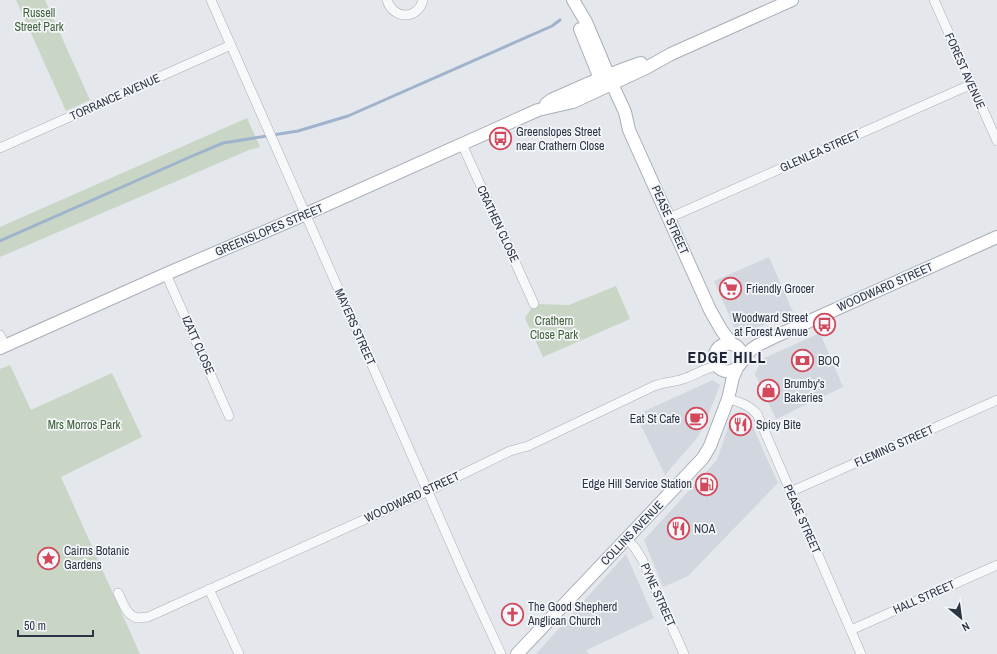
<svg xmlns="http://www.w3.org/2000/svg" width="997" height="654" font-family="'Archivo Narrow',sans-serif">
<style>
.built{fill:#d2d6de}
.green{fill:#c9d6c5}
.lines{fill:none;stroke-linecap:round;stroke-linejoin:round}
.stream{stroke:#9fb4cc;stroke-width:3}
.street-casing{stroke:#a9aeb7;stroke-width:10}
.secondary-casing{stroke:#a9aeb7;stroke-width:14}
.street{stroke:#f7f8fa;stroke-width:9}
.secondary{stroke:#fff;stroke-width:12}
.labels{text-anchor:middle;dominant-baseline:central;stroke-width:3.5;stroke-linejoin:round;paint-order:stroke}
.park-label{font-size:12px;fill:#3f6138;stroke:#f4f6f9}
.street-label{font-size:12px;fill:#2b3445;stroke:#f4f6f9}
.poi-label{font-size:12px;fill:#2b3445;stroke:#f4f6f9;text-anchor:start}
.district-label{font-size:16px;font-weight:bold;letter-spacing:1px;fill:#1d2536;stroke:#f4f6f9}
</style>
<rect width="100%" height="100%" fill="#e4e7ec"/>
<path class="built" d="M769 257 793 312 740 335 737 333 714 281Z
M820 333 843 387 776 419 755 374 762 359Z
M713 380 720 385 703 428 697 438 665 475 636 415Z
M739 412 747 414 778 483 688 576 663 587 644 540 717 460 731 419Z
M626 554 654 618 587 650 588 654H536Z"/>
<path class="green" d="M16 0H45L90 100 66 111Z
M247 118 260 147 249 150 0 257V227Z
M616 286 630 319 543 357 525 318 534 304 569 305Z
M10 365 31 410 112 373 142 437 61 477 140 654H0V369Z"/>
<g class="lines">
<path class="stream" d="M0 241 190 157 223 143 298 131 348 116 552 26 560 20"/>
<defs>
<path id="street" d="M211 0 465 576 501 654
M387 0C393 20 418 20 423 0
M934 0 997 141
M462 144 534 304
M0 148 231 45
M669 218 972 84
M166 274 229 416
M0 335 5 346
M728 399C740 402 749 405 757 414L861 654
M790 492 997 400
M627 539 635 548 642 559 684 654
M209 589 239 654
M118 593C123 602 126 616 138 618 141 618 145 617 148 617L428 491 510 451 528 446 654 386C664 382 674 382 683 379 695 375 705 368 717 366
M851 630 997 565"/>
<path id="secondary" d="M573 0 586 22 600 55 612 84 625 112 629 130 710 310 722 331 732 344
M580 29 603 86
M546 104 551 100C581 87 610 73 641 63
M0 348 166 274 306 214 538 110 573 102 646 68 671 54 792 0
M742 361C744 334 707 342 716 363 717 367 721 370 725 371 738 375 743 356 752 349 758 344 767 341 774 337L997 237
M517 654 703 458 710 446 728 399 733 377 737 368"/>
</defs>
<use href="#street" class="street-casing"/>
<use href="#secondary" class="secondary-casing"/>
<use href="#street" class="street"/>
<use href="#secondary" class="secondary"/>
</g>
<defs>
<symbol id="bus-ring" viewBox="-11 -11 22 22"><circle r="9.5" fill="#f4f6f9" stroke="#d1495b" stroke-width="1.5"/><path d="M-5-6H5V4H4V6H2V4H-2V6H-4V4H-5ZM-3.5-4V0h7V-4ZM-3.5 1.2v1.5H-2V1.2ZM2 1.2v1.5H3.5V1.2Z" fill="#d1495b"/></symbol>
<symbol id="supermarket-ring" viewBox="-11 -11 22 22"><circle r="9.5" fill="#f4f6f9" stroke="#d1495b" stroke-width="1.5"/><path d="M-6-5.5h2.5l.6 2H6L4.5 2H-2.5L-4.4-4H-6ZM-1.5 3.2a1.3 1.3 0 1 0 .1 0ZM3 3.2a1.3 1.3 0 1 0 .1 0Z" fill="#d1495b"/></symbol>
<symbol id="bank-ring" viewBox="-11 -11 22 22"><circle r="9.5" fill="#f4f6f9" stroke="#d1495b" stroke-width="1.5"/><path d="M-6-4H6V4H-6ZM0-2.3a2.3 2.3 0 1 0 0 4.6a2.3 2.3 0 1 0 0-4.6Z" fill="#d1495b"/></symbol>
<symbol id="shop-ring" viewBox="-11 -11 22 22"><circle r="9.5" fill="#f4f6f9" stroke="#d1495b" stroke-width="1.5"/><path d="M-5-2.5h2.3a2.7 3.5 0 0 1 5.4 0H5L5.5 6h-11ZM-1.5-2.5h3a1.5 2.3 0 0 0-3 0Z" fill="#d1495b"/></symbol>
<symbol id="cafe-ring" viewBox="-11 -11 22 22"><circle r="9.5" fill="#f4f6f9" stroke="#d1495b" stroke-width="1.5"/><path d="M-5.5-4.5H6V0H3Q3 3.5 0 3.5H-2.5Q-5.5 3.5-5.5 0ZM3-3.2v2h1.7v-2ZM-6 4.5H4V6H-6Z" fill="#d1495b"/></symbol>
<symbol id="restaurant-ring" viewBox="-11 -11 22 22"><circle r="9.5" fill="#f4f6f9" stroke="#d1495b" stroke-width="1.5"/><path d="M-5-6h1v4h1v-4h1v4h1v-4h1v5L-1.5 .5V6h-2V.5L-5-1ZM5-6V6H3V1.5H1.5Q1.5-4 5-6Z" fill="#d1495b"/></symbol>
<symbol id="fuel-ring" viewBox="-11 -11 22 22"><circle r="9.5" fill="#f4f6f9" stroke="#d1495b" stroke-width="1.5"/><path d="M-5.5-6h7V0h2V4h1.3V-2.5L3-4.5l.8-.8L6-3V5H2.5V1h-1V6h-7ZM-4.2-4.7v3.2H.2V-4.7Z" fill="#d1495b"/></symbol>
<symbol id="sight-ring" viewBox="-11 -11 22 22"><circle r="9.5" fill="#f4f6f9" stroke="#d1495b" stroke-width="1.5"/><path d="M0-6L1.8-2.2L6-1.7L2.9 1.2L3.7 5.4L0 3.3L-3.7 5.4L-2.9 1.2L-6-1.7L-1.8-2.2Z" fill="#d1495b"/></symbol>
<symbol id="church-ring" viewBox="-11 -11 22 22"><circle r="9.5" fill="#f4f6f9" stroke="#d1495b" stroke-width="1.5"/><path d="M-1.2-6h2.4v3.5h3.3v2.4h-3.3V6h-2.4V-.1h-3.3v-2.4h3.3Z" fill="#d1495b"/></symbol>
</defs>
<g fill-rule="evenodd">
<use href="#bus-ring" x="488" y="126" width="25" height="25"/>
<use href="#supermarket-ring" x="718" y="276" width="25" height="25"/>
<use href="#bus-ring" x="812" y="312" width="25" height="25"/>
<use href="#bank-ring" x="790" y="348" width="25" height="25"/>
<use href="#shop-ring" x="756" y="378" width="25" height="25"/>
<use href="#cafe-ring" x="684" y="406" width="25" height="25"/>
<use href="#restaurant-ring" x="728" y="412" width="25" height="25"/>
<use href="#fuel-ring" x="694" y="472" width="25" height="25"/>
<use href="#restaurant-ring" x="666" y="516" width="25" height="25"/>
<use href="#sight-ring" x="36" y="546" width="25" height="25"/>
<use href="#church-ring" x="500" y="602" width="25" height="25"/>
</g>
<g class="labels">
<g class="park-label">
<text x="39" y="13">Russell<tspan x="39" dy="14">Street Park</tspan></text>
<text x="554" y="321">Crathern<tspan x="554" dy="14">Close Park</tspan></text>
<text x="84" y="425">Mrs Morros Park</text>
</g>
<g class="street-label">
<text transform="translate(965 71) rotate(66)">FOREST AVENUE</text>
<text transform="translate(115 97) rotate(-24)">TORRANCE AVENUE</text>
<text transform="translate(820 151) rotate(-24)">GLENLEA STREET</text>
<text transform="translate(670 220) rotate(66)">PEASE STREET</text>
<text transform="translate(498 224) rotate(65)">CRATHEN CLOSE</text>
<text transform="translate(269 230) rotate(-23)">GREENSLOPES STREET</text>
<text transform="translate(885 287) rotate(-24)">WOODWARD STREET</text>
<text transform="translate(355 327) rotate(66)">MAYERS STREET</text>
<text transform="translate(198 345) rotate(66)">IZATT CLOSE</text>
<text transform="translate(894 446) rotate(-24)">FLEMING STREET</text>
<text transform="translate(412 497) rotate(-25)">WOODWARD STREET</text>
<text transform="translate(802 519) rotate(66)">PEASE STREET</text>
<text transform="translate(632 533) rotate(-46)">COLLINS AVENUE</text>
<text transform="translate(658 595) rotate(66)">PYNE STREET</text>
<text transform="translate(924 597) rotate(-24)">HALL STREET</text>
</g>
<g class="poi-label">
<text x="516" y="132">Greenslopes Street<tspan x="516" dy="14">near Crathern Close</tspan></text>
<text x="746" y="289">Friendly Grocer</text>
<text x="808" y="318" text-anchor="end">Woodward Street<tspan x="808" dy="14">at Forest Avenue</tspan></text>
<text x="818" y="361">BOQ</text>
<text x="784" y="384">Brumby's<tspan x="784" dy="14">Bakeries</tspan></text>
<text x="680" y="419" text-anchor="end">Eat St Cafe</text>
<text x="756" y="425">Spicy Bite</text>
<text x="692" y="484" text-anchor="end">Edge Hill Service Station</text>
<text x="694" y="529">NOA</text>
<text x="64" y="551">Cairns Botanic<tspan x="64" dy="14">Gardens</tspan></text>
<text x="528" y="607">The Good Shepherd<tspan x="528" dy="14">Anglican Church</tspan></text>
</g>
<g class="district-label">
<text x="727" y="357">EDGE HILL</text>
</g>
</g>
<g transform="translate(961 618) rotate(151)" stroke="#f4f6f9" stroke-width="3" paint-order="stroke">
<path d="M0-3L7 15L0 10L-7 15Z" fill="#2b3445"/>
<text y="-6" font-size="11" font-weight="bold" text-anchor="middle" fill="#2b3445">N</text>
</g>
<path d="M18 630v6h75v-6" fill="none" stroke="#2b3445" stroke-width="2"/>
<text x="24" y="630" font-size="12" fill="#2b3445" stroke="#f4f6f9" stroke-width="3" paint-order="stroke">50 m</text>
</svg>
